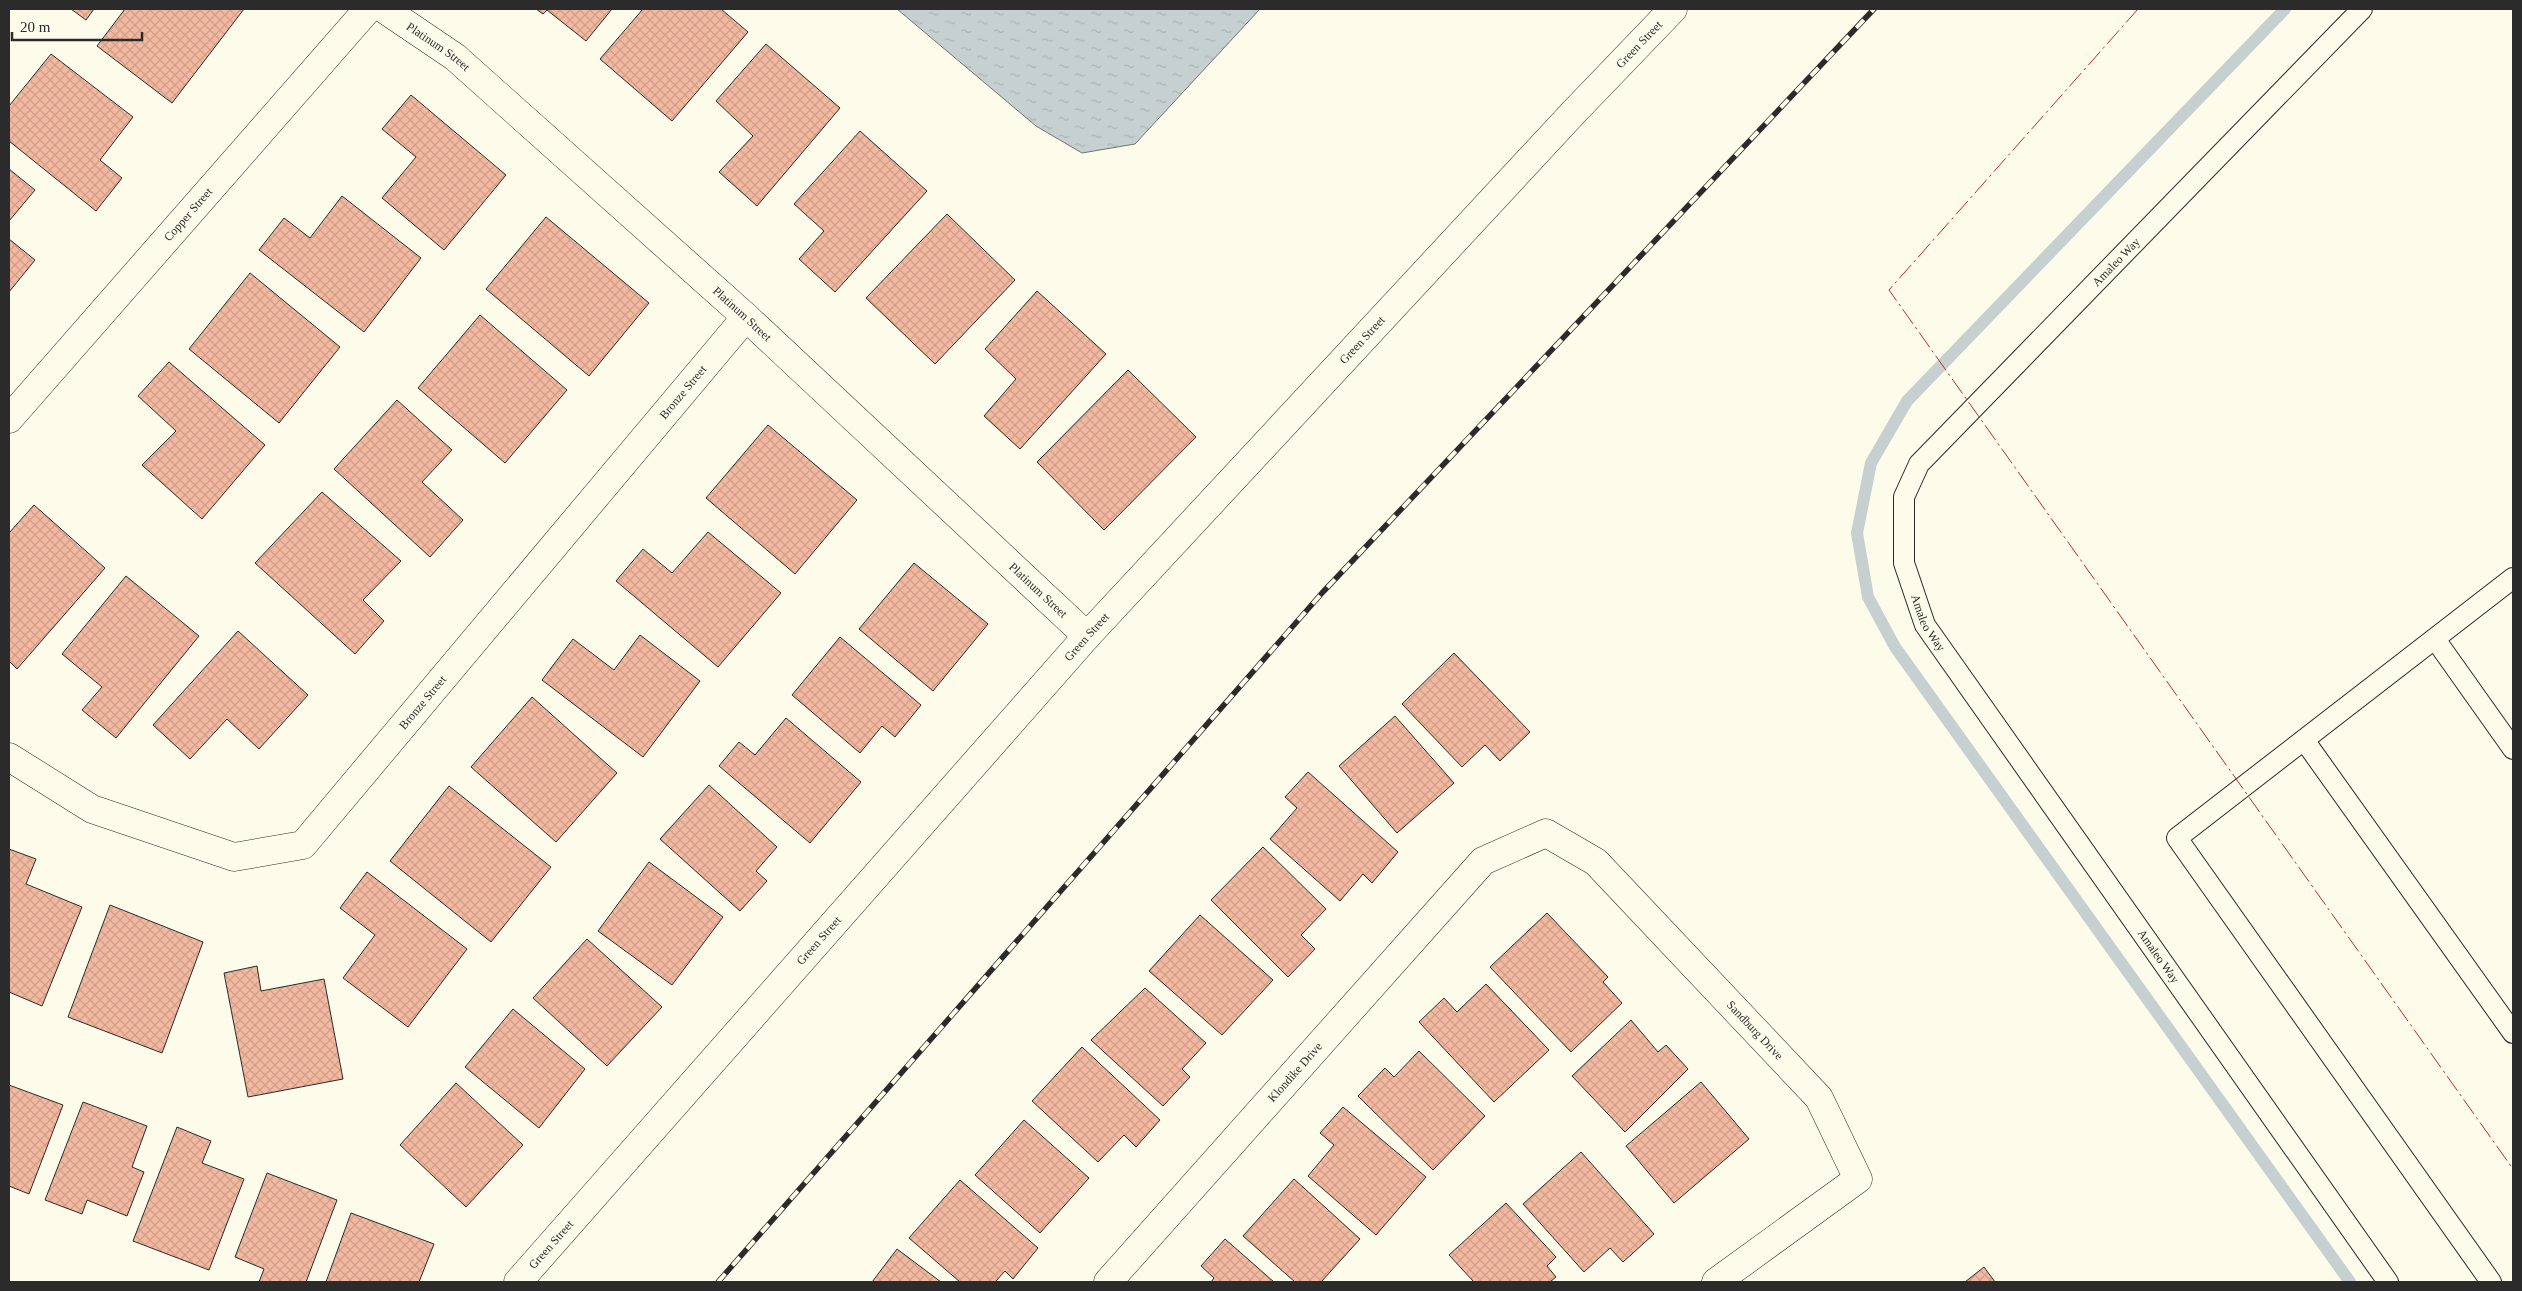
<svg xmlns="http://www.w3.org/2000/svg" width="2522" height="1291" font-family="'Times New Roman',serif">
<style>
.water{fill:url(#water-ripples);stroke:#74746e}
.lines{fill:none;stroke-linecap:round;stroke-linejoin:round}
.stream{stroke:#c7d0d0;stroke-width:12}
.building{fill:url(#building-cross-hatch);stroke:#2b2b2b}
.lane-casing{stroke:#2b2b2b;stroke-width:22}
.street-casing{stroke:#2b2b2b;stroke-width:29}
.lane{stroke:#fdfbea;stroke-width:20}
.street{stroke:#fdfbea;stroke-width:28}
.rail-casing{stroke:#2b2b2b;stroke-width:5.5}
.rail{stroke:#fdfbea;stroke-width:4;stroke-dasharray:11;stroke-linecap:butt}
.power{stroke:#c62828;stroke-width:1;stroke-dasharray:18 4 2.5 4;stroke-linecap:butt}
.labels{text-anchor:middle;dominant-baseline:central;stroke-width:4;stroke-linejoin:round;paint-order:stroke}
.street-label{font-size:12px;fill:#2b2b2b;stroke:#fdfbea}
</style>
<defs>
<pattern id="water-ripples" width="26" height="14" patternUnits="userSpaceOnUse" patternTransform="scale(1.25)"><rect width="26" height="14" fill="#c7d0d0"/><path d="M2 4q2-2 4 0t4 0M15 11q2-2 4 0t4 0" fill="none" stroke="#abb3b3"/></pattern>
<pattern id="building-cross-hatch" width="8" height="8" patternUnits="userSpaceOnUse" patternTransform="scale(1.25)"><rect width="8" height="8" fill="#f2b8a0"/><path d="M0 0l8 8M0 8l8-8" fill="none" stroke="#d09e8a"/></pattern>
</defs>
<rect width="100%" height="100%" fill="#fdfbea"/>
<path class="water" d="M897 9H1260L1135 144 1082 153 1036 126Z"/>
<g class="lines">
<path class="stream" d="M2285 9 1907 401 1871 463 1857 533 1868 597 1895 647 2350 1282"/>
</g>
<path class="building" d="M71 9H94L86 20Z
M125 9H244L172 103 97 46Z
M536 9H612L586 41 547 10 543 14Z
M643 9H721L748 32 672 121 600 59Z
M766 44 840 108 757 206 719 172 753 136 716 101Z
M51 54 133 117 100 160 122 178 96 211 9 141V106Z
M411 95 506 175 444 250 382 198 416 157 382 129Z
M860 131 927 191 835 292 799 259 824 231 794 204Z
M9 169 35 190 9 221Z
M342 196 421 258 364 332 259 250 284 218 310 238Z
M947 214 1015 280 935 364 866 298Z
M546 217 649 303 589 376 486 289Z
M9 239 35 260 9 292Z
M250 273 340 347 279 423 189 349Z
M1037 291 1106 354 1020 449 984 416 1016 379 985 349Z
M480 315 567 390 505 463 418 388Z
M169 362 265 445 202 519 142 465 176 431 138 396Z
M1128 370 1196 437 1104 530 1037 462Z
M397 400 452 450 422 482 463 520 430 557 334 469Z
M768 425 857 500 795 574 706 498Z
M322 492 401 561 363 600 384 621 355 654 255 563Z
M34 505 105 568 17 669 9 661V533Z
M708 532 781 593 718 667 616 581 643 549 672 573Z
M914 563 988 624 933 691 859 629Z
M126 576 199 636 116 738 82 710 102 687 62 654Z
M238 631 308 695 259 749 227 719 190 759 153 725Z
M640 635 700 681 643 757 542 680 573 639 614 670Z
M840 637 921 705 895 737 882 726 860 753 792 695Z
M1454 653 1530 732 1500 761 1485 745 1462 767 1402 704Z
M532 697 617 773 556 842 471 767Z
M1395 716 1454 783 1397 833 1339 766Z
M786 718 861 782 810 843 719 766 739 742 755 755Z
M1308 772 1398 852 1372 883 1363 874 1340 901 1270 839 1297 808 1285 797Z
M709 785 777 847 756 871 767 881 740 911 660 839Z
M449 786 551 867 491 942 390 861Z
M1263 847 1326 909 1301 935 1315 949 1288 977 1211 900Z
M9 849 36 859 26 884 82 907 42 1006 9 992Z
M649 862 723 917 672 985 598 931Z
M367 872 467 949 408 1027 343 978 375 935 340 908Z
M110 905 203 942 162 1053 68 1017Z
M1547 913 1608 977 1603 982 1622 1003 1571 1052 1490 967Z
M1200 915 1273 980 1222 1035 1149 971Z
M587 939 662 1007 607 1066 533 998Z
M257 966 261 991 324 979 343 1079 248 1097 224 973Z
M1486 984 1549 1050 1494 1102 1419 1022 1444 998 1457 1012Z
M1145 988 1206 1043 1182 1069 1190 1077 1163 1106 1091 1040Z
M513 1009 585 1069 539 1128 465 1067Z
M1631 1020 1658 1052 1666 1045 1688 1069 1625 1132 1572 1076Z
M1082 1047 1160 1120 1136 1147 1124 1135 1098 1162 1032 1101Z
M1419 1051 1485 1116 1433 1170 1358 1096 1385 1068 1394 1077Z
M1701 1082 1749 1139 1674 1203 1626 1146Z
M456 1083 523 1145 466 1207 400 1145Z
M9 1085 63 1105 29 1194 9 1186Z
M83 1102 147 1126 132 1167 144 1172 127 1216 87 1200 82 1214 45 1200Z
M1343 1107 1426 1177 1376 1235 1308 1176 1334 1145 1320 1133Z
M1024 1120 1089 1178 1040 1233 975 1175Z
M177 1127 211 1141 202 1163 244 1179 209 1270 133 1241Z
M1581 1152 1654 1234 1623 1262 1610 1248 1584 1272 1523 1204Z
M267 1173 337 1200 306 1282H259L264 1269 235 1257Z
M1294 1179 1360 1239 1321 1282H1295L1243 1236Z
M960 1180 1038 1248 1013 1279 1005 1271 995 1282H960L909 1238Z
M1506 1203 1556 1257 1547 1266 1556 1277 1550 1282H1474L1449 1255Z
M351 1213 434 1244 419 1282H326Z
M1225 1239 1274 1282H1211L1214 1278 1201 1266Z
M897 1249 941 1282H872Z
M1984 1267 1995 1282H1965Z"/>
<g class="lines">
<defs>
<g id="lane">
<path id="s1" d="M2362 9 1919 464 1904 497V563L1925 625 2388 1282"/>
<path d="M2435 639 2513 749"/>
<path d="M2304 740 2513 1033"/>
<path d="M2491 1282 2177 838 2513 578"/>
</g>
<g id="street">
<path id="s2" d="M384 9 455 57 746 317 1087 636"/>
<path id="s3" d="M9 419 368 9"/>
<path id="s4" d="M9 757 92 809 234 857 303 845 746 317"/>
<path id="s5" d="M518 1282 1087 636 1574 112 1673 9"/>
<path id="s6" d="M1108 1282 1483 861 1546 833 1596 862 1819 1098 1858 1179 1716 1282"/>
</g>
</defs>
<use href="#lane" class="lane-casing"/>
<use href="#street" class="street-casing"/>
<use href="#lane" class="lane"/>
<use href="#street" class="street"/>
<defs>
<path id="rail" d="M718 1282 1322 593 1874 9"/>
</defs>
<use href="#rail" class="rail-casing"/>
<use href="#rail" class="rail"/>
<path class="power" d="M2138 9 1889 290 2513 1169"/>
</g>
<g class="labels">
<g class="street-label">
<text stroke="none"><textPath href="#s5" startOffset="1670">Green Street</textPath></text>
<text stroke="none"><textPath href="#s2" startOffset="66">Platinum Street</textPath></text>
<text stroke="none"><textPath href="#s3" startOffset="272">Copper Street</textPath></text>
<text transform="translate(2116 262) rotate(-46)">Amaleo Way</text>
<text stroke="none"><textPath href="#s2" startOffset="471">Platinum Street</textPath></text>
<text stroke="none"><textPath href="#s5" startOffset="1265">Green Street</textPath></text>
<text stroke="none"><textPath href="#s4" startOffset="909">Bronze Street</textPath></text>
<text stroke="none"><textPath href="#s2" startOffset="876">Platinum Street</textPath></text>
<text stroke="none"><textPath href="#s1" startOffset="802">Amaleo Way</textPath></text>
<text stroke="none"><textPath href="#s5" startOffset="860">Green Street</textPath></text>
<text stroke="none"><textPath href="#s4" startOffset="504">Bronze Street</textPath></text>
<text stroke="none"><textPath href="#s5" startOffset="455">Green Street</textPath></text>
<text stroke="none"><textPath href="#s1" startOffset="1208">Amaleo Way</textPath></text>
<text stroke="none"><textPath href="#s6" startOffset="922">Sandburg Drive</textPath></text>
<text stroke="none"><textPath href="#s6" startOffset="281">Klondike Drive</textPath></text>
<text stroke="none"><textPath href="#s5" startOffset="50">Green Street</textPath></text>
</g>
</g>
<rect width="2522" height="1291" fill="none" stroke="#2b2b2b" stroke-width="20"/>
<path d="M12 32v8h130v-8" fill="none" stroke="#2b2b2b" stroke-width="2.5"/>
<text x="20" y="32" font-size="15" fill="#2b2b2b" stroke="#fdfbea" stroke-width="4" paint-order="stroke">20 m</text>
</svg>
